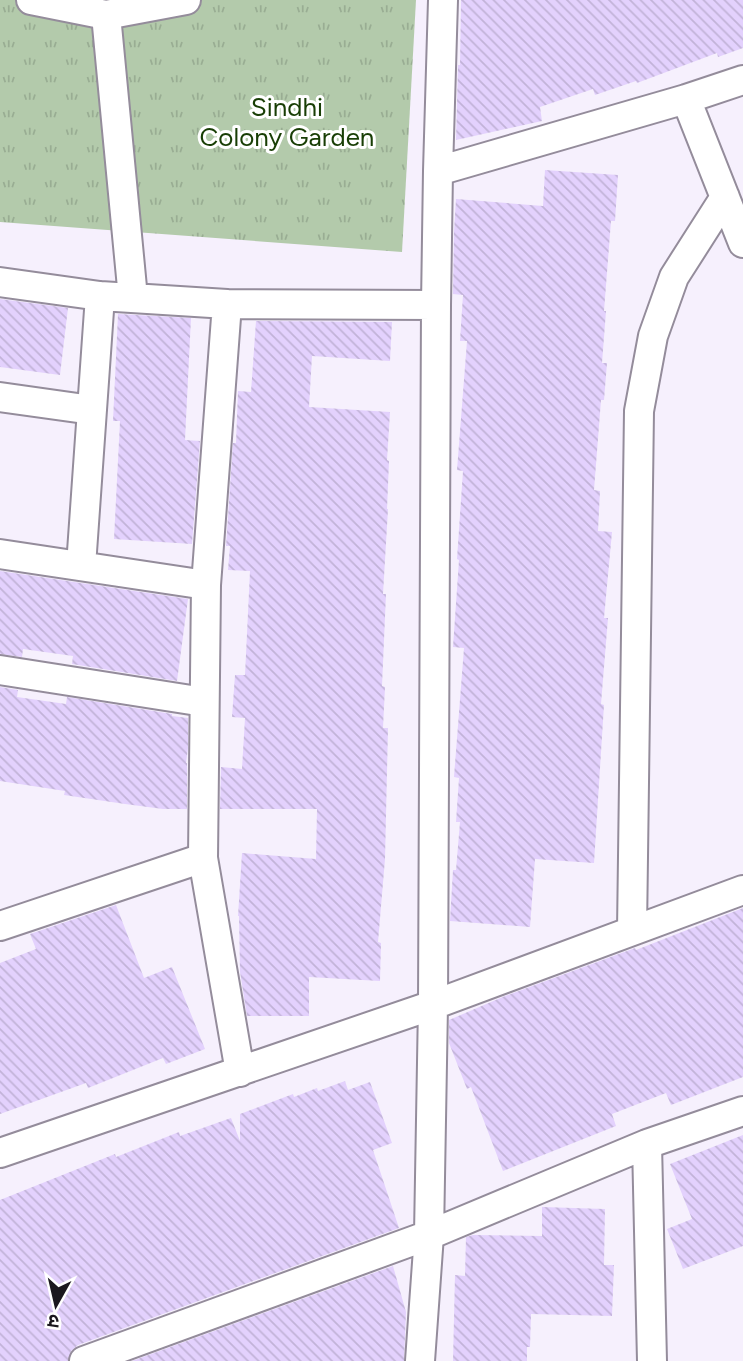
<svg xmlns="http://www.w3.org/2000/svg" width="743" height="1361" font-family="Figtree,'Noto Sans Devanagari',sans-serif">
<style>
.grass{fill:url(#grass-tufts)}
.building{fill:url(#building-back-hatch)}
.lines{fill:none;stroke-linecap:round;stroke-linejoin:round}
.street-casing{stroke:#948c9b;stroke-width:32}
.street{stroke:#fff;stroke-width:28}
.labels{text-anchor:middle;dominant-baseline:central;stroke-width:6;stroke-linejoin:round;paint-order:stroke}
.park-label{font-size:26px;fill:#183e05;stroke:#fff}
</style>
<defs>
<pattern id="grass-tufts" width="24" height="20" patternUnits="userSpaceOnUse" patternTransform="scale(1.75)"><rect width="24" height="20" fill="#b3caab"/><path d="M3 7l-1-3M5 7V3M7 7l1-3M15 17l-1-3M17 17v-4M19 17l1-3" fill="none" stroke="#99ad93"/></pattern>
<pattern id="building-back-hatch" width="6" height="6" patternUnits="userSpaceOnUse" patternTransform="scale(1.75)"><rect width="6" height="6" fill="#e3d1fd"/><path d="M-1 5l2 2M0 0l6 6M5-1l2 2" fill="none" stroke="#c2b3d8"/></pattern>
</defs>
<rect width="100%" height="100%" fill="#f6f0fd"/>
<path class="grass" d="M0 0H416L402 252 0 222Z"/>
<path class="building" d="M461 0H743V48L718 57 717 53 637 83 636 81 595 95 593 89 540 107 542 121 456 140 458 65H460Z
M545 170 618 175 615 221H611L604 311H606L602 363H607L604 400H601L594 490 600 491 598 531 612 532 604 618H608L601 704 604 705 594 863 535 859 530 927 450 921 453 870H456L460 822H456L459 778 454 777 464 648 453 647 459 560 457 559 463 471 457 470 467 341H460L463 295 453 294 454 232 456 199 543 206Z
M0 299 68 308 60 375 0 367Z
M118 314 191 318 185 440 200 441 192 544 114 539 120 421H113Z
M256 321 392 322 390 361 312 356 309 407 390 412 387 460 389 461 387 509H388L383 594H386L382 686 385 687 383 728H388L385 859 378 942 381 943 380 981 309 977V1016H247L240 972 239 916H238L242 853 316 859 317 809H220L221 767 242 769 245 718 232 717 235 675H245L250 571 228 570 230 546H226L233 443H236L238 391 251 392Z
M0 571 188 599 177 681 72 664 73 656 23 649 22 657 0 654Z
M0 687 18 690 17 697 66 704 67 697 172 714V716L188 718V748L186 763H187V809H163L125 804 64 795 65 791 0 781Z
M116 905 144 978 172 967 205 1049 166 1064 163 1058 88 1088 86 1083 0 1114V963L36 949 30 934Z
M743 908V1077L671 1105 666 1093 612 1114 616 1126 503 1171 471 1087 467 1089 449 1043V1020L505 996 635 948 636 950Z
M345 1081 348 1090 370 1082 392 1143 373 1150 399 1228 78 1345 71 1351 68 1361H0V1200L115 1154 116 1157 179 1132 180 1136 231 1118 240 1141V1114L293 1094 294 1097 317 1088 318 1091Z
M743 1135V1246L683 1269 667 1229 692 1219 670 1164Z
M542 1207 605 1209 604 1265H614L612 1316 531 1314 530 1347H527V1361H453L455 1275 465 1276 466 1237 473 1235 542 1236Z
M393 1266 406 1312 404 1361H132Z"/>
<g class="lines">
<defs>
<path id="street" d="M31 0 106 15 186 0
M106 15 133 298
M686 99 743 243
M438 171 686 99 743 80
M0 282 100 296 227 304 436 305
M227 304 206 585 203 858 240 1072
M0 397 92 410
M0 554 206 585
M81 566 100 296
M0 670 204 702
M0 926 203 858
M632 931 639 411 653 336 674 277 725 197
M647 1144 652 1361
M0 1153 433 1005 743 890
M84 1361 429 1235 647 1144 743 1111
M420 1361 429 1235 433 1005 436 305 438 171 443 0"/>
</defs>
<use href="#street" class="street-casing"/>
<use href="#street" class="street"/>
</g>
<g class="labels">
<g class="park-label">
<text x="287" y="107">Sindhi<tspan x="287" dy="30">Colony Garden</tspan></text>
</g>
</g>
<g transform="translate(56 1305) rotate(188)" stroke="#ffffff" stroke-width="5" paint-order="stroke">
<path d="M0-5L12 26L0 18L-12 26Z" fill="#1b181e"/>
<text y="-10" font-size="19" font-weight="bold" text-anchor="middle" fill="#1b181e">उ</text>
</g>
</svg>
